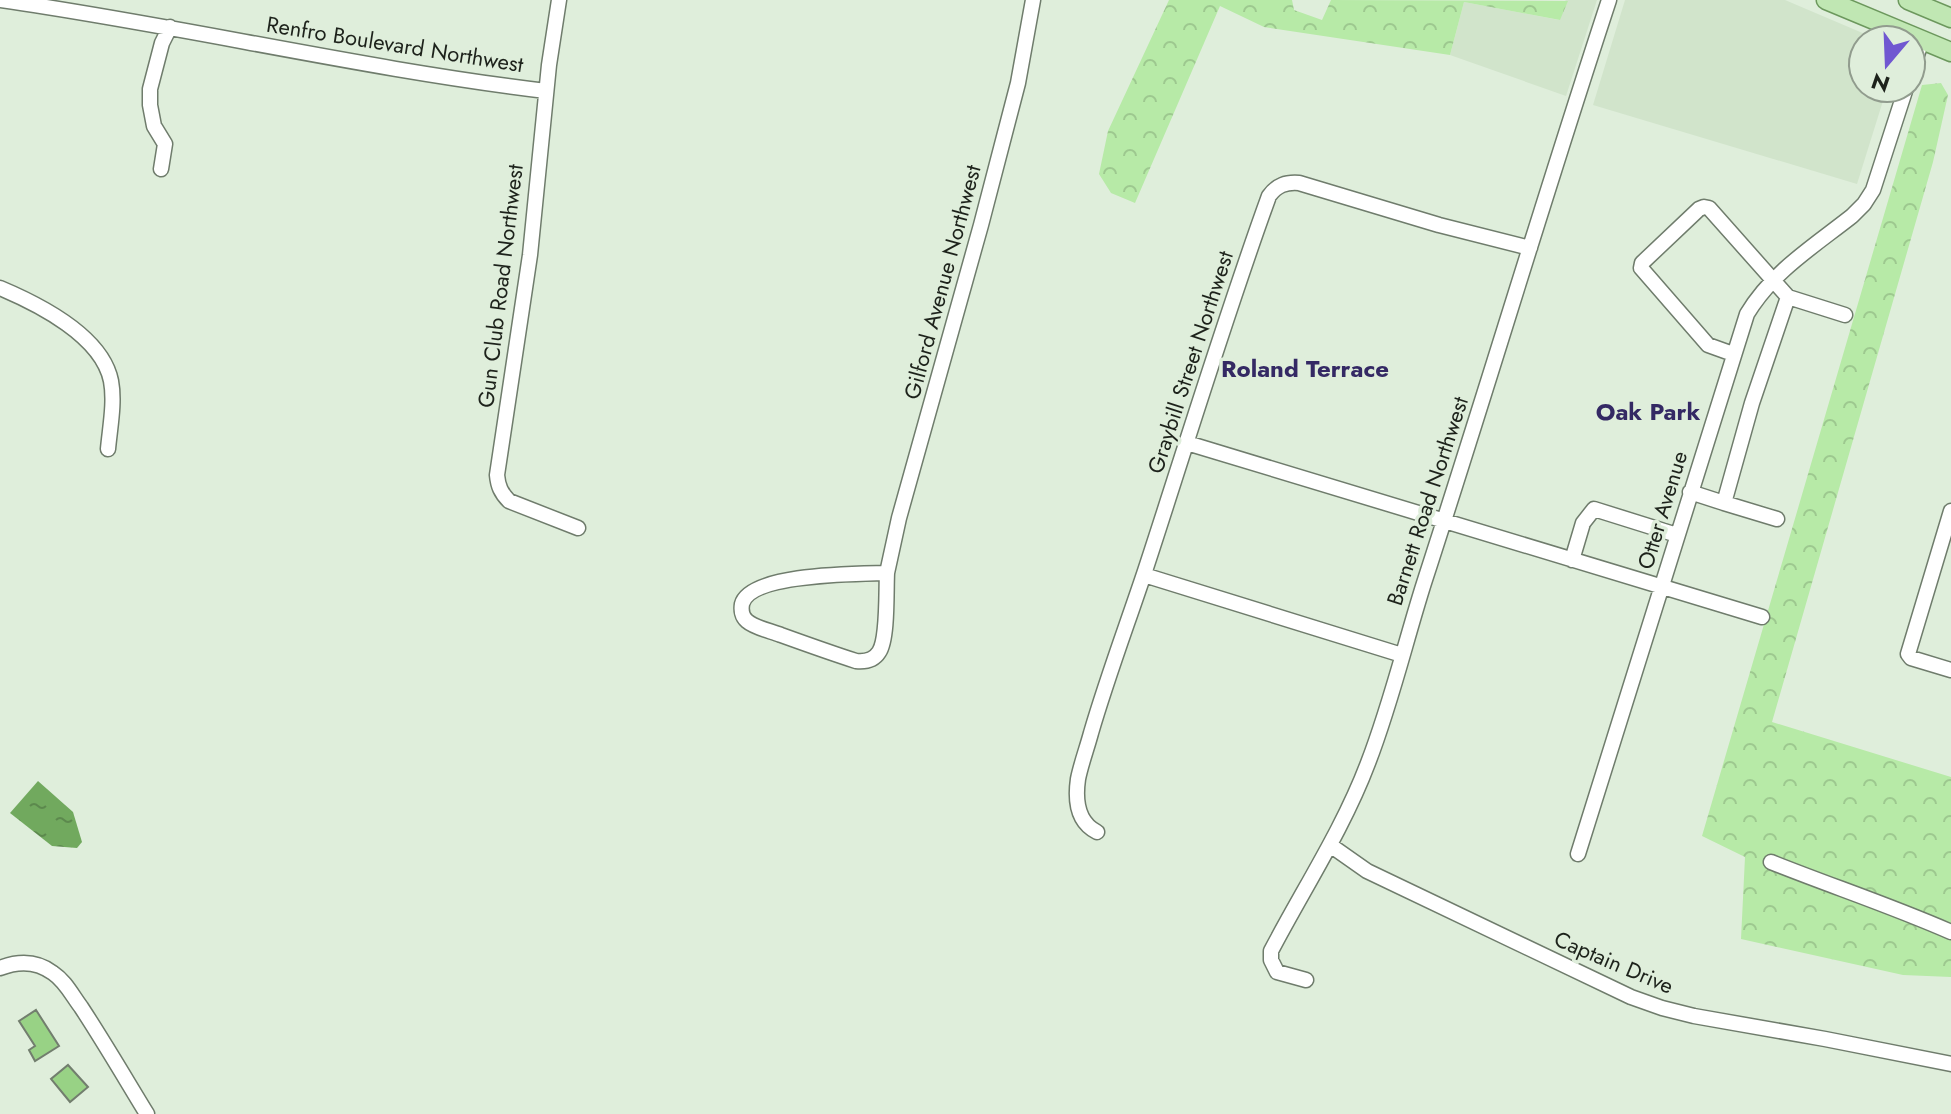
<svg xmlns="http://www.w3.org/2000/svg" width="1951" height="1114" font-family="Jost,sans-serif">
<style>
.built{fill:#d1e4cb}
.forest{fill:url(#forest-crowns)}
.water{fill:url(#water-ripples)}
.building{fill:#98d285;stroke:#727e6e;stroke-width:2}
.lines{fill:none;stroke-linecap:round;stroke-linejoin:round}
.minor-casing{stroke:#6f7c6c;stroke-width:17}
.major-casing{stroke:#6c985d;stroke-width:21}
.minor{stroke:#fff;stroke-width:14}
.major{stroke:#c0e7b3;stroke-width:18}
.labels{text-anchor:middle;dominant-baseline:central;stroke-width:7;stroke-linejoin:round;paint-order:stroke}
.street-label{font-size:22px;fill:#1d221b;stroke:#dfeedb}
.neighbourhood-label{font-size:24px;font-weight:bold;fill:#342964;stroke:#dfeedb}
</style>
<defs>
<pattern id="forest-crowns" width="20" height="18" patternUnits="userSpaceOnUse" patternTransform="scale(2)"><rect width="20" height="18" fill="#b7eaa7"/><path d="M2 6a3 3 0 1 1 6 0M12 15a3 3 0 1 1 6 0" fill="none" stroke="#9dc88f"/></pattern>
<pattern id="water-ripples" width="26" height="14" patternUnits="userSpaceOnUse" patternTransform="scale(2)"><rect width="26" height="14" fill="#71a95e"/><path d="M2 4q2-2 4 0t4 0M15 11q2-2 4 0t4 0" fill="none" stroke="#5c894d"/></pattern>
</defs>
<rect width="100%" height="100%" fill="#dfeedb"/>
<path class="built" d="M1565 0H1597L1566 96 1450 55 1464 2 1559 20 1567 2Z
M1625 0H1785L1879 40H1863V88H1887L1857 184 1593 105Z"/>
<path class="forest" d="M1169 0H1292L1294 10 1322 20 1331 0 1568 1 1560 20 1464 2 1450 55 1264 27 1220 6 1135 203 1111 193 1099 174 1108 131Z
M1941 83 1948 95 1933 162 1772 722 1951 777V977L1903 975 1741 939 1745 857 1702 836 1922 85Z"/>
<path class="water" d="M38 781 73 812 82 842 77 848 52 846 10 813Z"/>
<path class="building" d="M36 1010 59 1046 35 1061 29 1050 35 1046 19 1021Z
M68 1065 88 1087 70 1102 51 1079Z"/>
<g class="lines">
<defs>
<path id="minor" d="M0 0C183 26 363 69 546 91
M559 0 549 65 530 255 497 475C498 486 501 493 509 501L578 528
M1911 73 1922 40
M161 169 165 144 154 126 150 105V89L162 43 170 27
M0 288C38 304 102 336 111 381 115 402 110 427 108 449
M1788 297 1845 315
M1187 443 1762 617
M1690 492 1724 503 1752 403 1788 297 1709 208 1704 207 1699 209 1642 263 1641 268 1708 345 1733 354
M1724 503 1777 519
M1951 511 1908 654 1911 658 1951 670
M1572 560 1583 523 1594 509 1677 535
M887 573 899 518 981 225 1018 83 1033 0
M887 573C886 591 888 639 879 652 874 660 866 662 856 661 831 653 806 644 781 635 771 631 755 628 747 621 742 617 741 610 742 604 750 573 860 574 887 573Z
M1144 575 1402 655
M1097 832C1077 822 1075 800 1078 779 1081 764 1087 748 1091 733 1107 678 1127 625 1145 571 1186 446 1224 320 1269 196 1277 185 1286 182 1299 183L1439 225 1530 248
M1330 845 1367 871 1631 997 1662 1008 1694 1016 1825 1039 1951 1064
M1578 854 1747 314C1772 272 1814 246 1852 216L1864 204 1873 190 1906 88
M1771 862C1831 886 1892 906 1951 932
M0 968C18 961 37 961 53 973 65 981 72 995 81 1007 104 1042 125 1078 147 1114
M1306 980 1277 972 1271 960V951C1304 888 1343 829 1368 763 1391 704 1405 643 1424 583 1487 389 1545 194 1609 0"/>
<path id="major" d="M1826 0 1951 52
M1908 0 1951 18"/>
</defs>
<use href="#minor" class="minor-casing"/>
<use href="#major" class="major-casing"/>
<use href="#minor" class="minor"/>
<use href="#major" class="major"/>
</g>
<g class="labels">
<g class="street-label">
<text transform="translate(395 44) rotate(9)">Renfro Boulevard Northwest</text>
<text transform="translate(942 282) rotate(-75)">Gilford Avenue Northwest</text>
<text transform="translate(500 286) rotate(-83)">Gun Club Road Northwest</text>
<text transform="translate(1190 362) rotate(-72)">Graybill Street Northwest</text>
<text transform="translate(1427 501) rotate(-72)">Barnett Road Northwest</text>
<text transform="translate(1662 510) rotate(-73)">Otter Avenue</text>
<text transform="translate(1614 962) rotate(23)">Captain Drive</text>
</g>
<g class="neighbourhood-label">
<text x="1305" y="368">Roland Terrace</text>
<text x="1648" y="411">Oak Park</text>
</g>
</g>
<g transform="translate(1887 64) rotate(199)"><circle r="38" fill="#dfeedb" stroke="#919c8e" stroke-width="2"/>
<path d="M0-6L14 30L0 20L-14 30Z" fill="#7057d1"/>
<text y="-12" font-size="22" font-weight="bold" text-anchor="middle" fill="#1d221b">N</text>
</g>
</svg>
